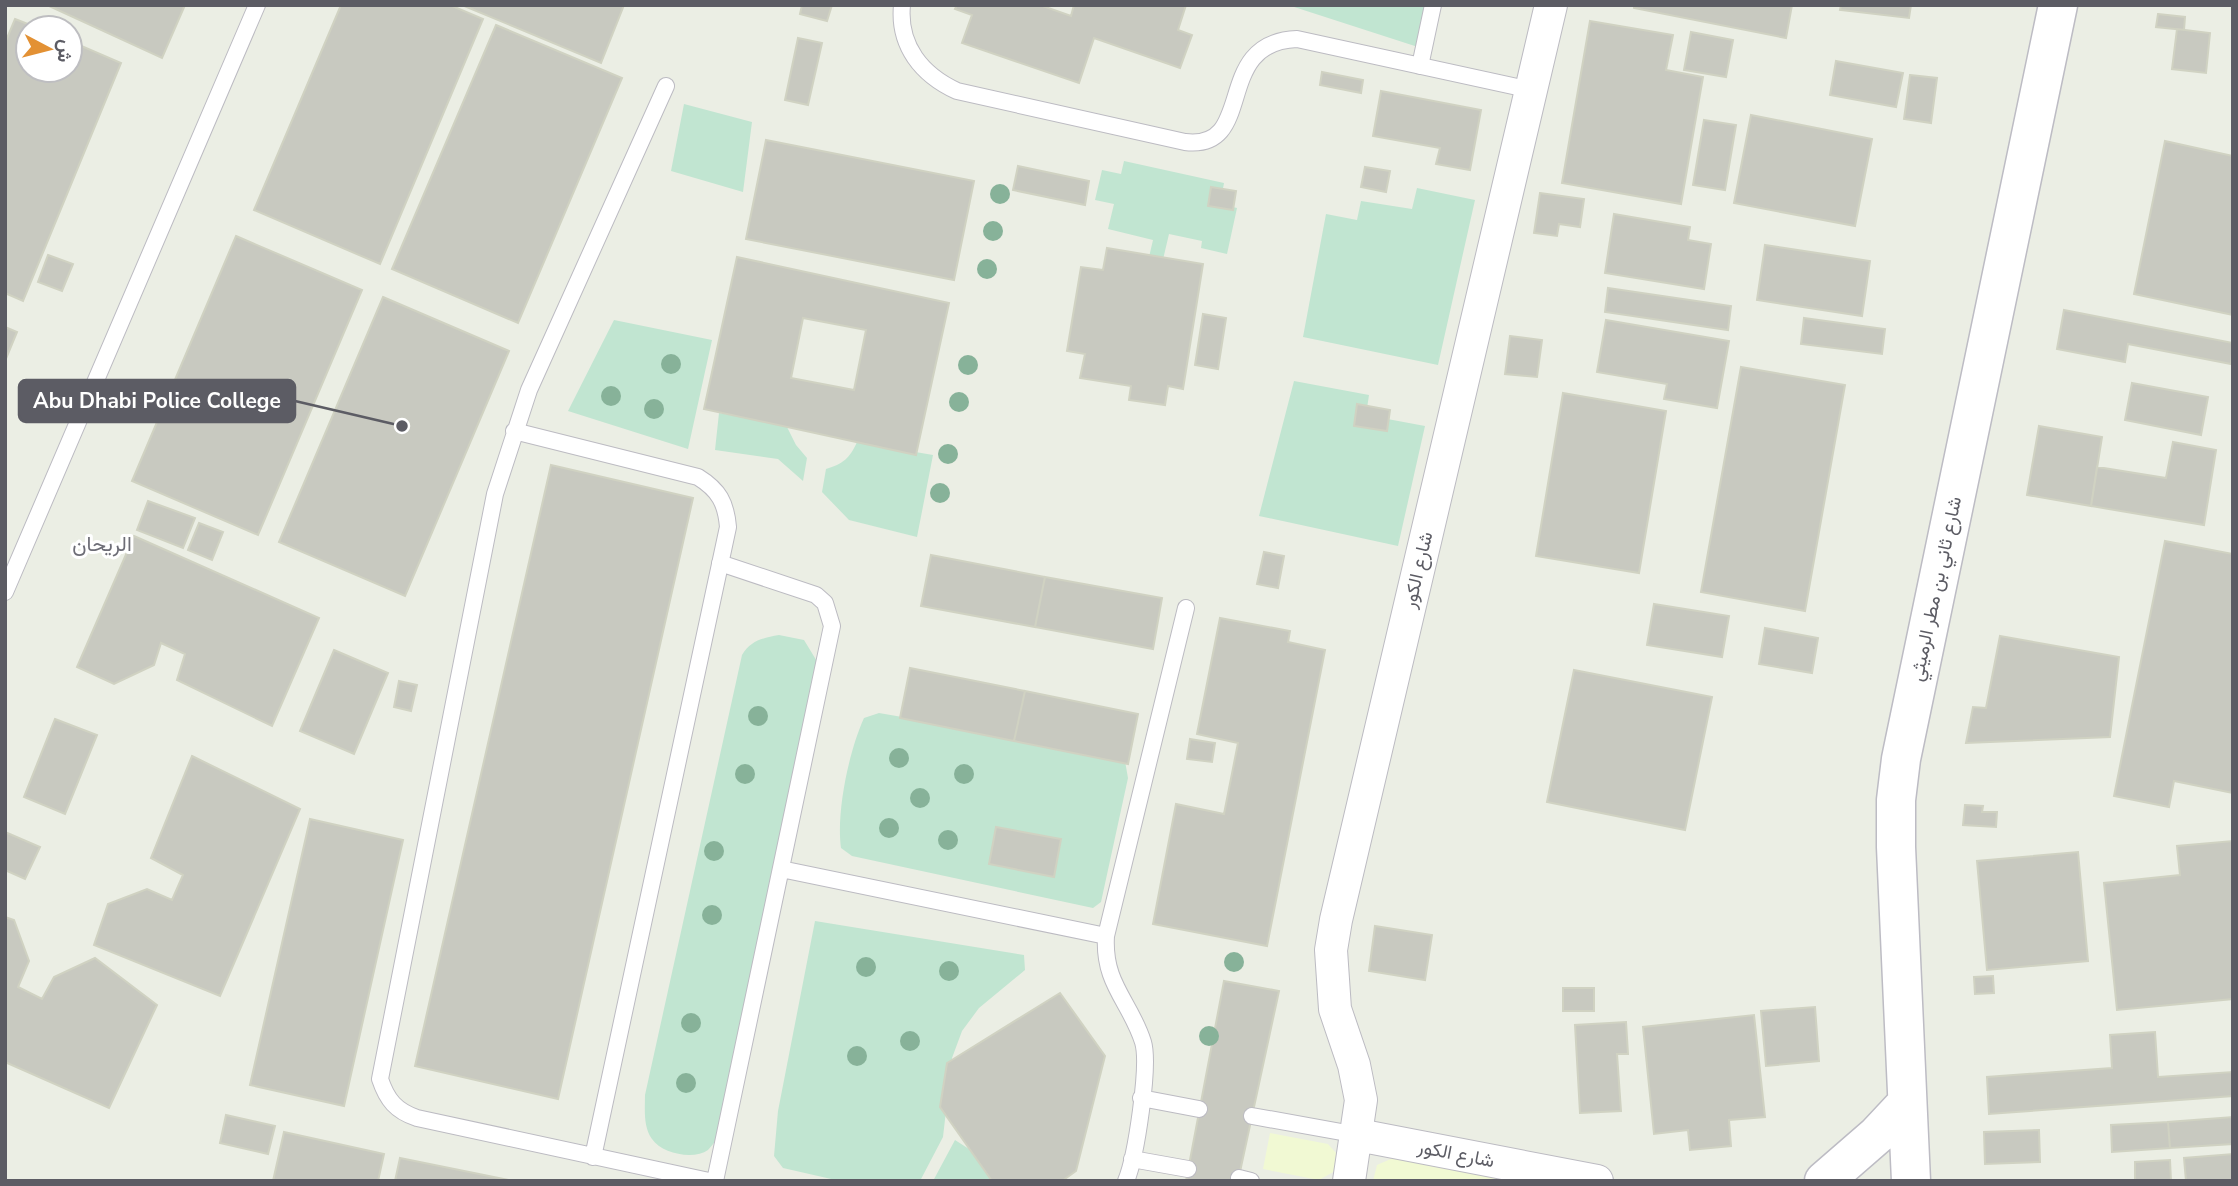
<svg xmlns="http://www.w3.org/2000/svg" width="2238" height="1186" font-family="'Nunito Sans',Vazirmatn,sans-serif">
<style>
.green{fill:#c1e5d1}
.sand{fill:#f1f9d3}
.building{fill:#c8c9c0;stroke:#d0d2c2;stroke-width:2;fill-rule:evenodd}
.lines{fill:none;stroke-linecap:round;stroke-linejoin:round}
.lane-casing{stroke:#bcbbc2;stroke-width:18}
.street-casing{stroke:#bcbbc2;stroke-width:34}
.secondary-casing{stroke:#bdbcc4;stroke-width:41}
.lane{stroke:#fff;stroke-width:16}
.street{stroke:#fff;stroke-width:32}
.secondary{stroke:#fff;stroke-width:38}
.tree{fill:#87b299}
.labels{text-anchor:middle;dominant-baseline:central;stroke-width:6;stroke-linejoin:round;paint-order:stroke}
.street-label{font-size:19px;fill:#5c5c64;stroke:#fff}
.neighbourhood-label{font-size:21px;fill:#6d6d76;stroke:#fff}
.leader{fill:none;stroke:#5c5c64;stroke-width:2.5}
.callout-dot{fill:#5c5c64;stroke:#fff;stroke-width:2.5}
.callout{fill:#5c5c64;stroke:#5c5c64;stroke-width:2.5}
.callout-label{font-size:21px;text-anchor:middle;font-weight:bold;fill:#fff}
</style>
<rect width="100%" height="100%" fill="#ebeee4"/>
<path class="green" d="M1288 5H1430L1421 48Z
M684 104 752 122 743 192 671 171Z
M1124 161 1224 183 1220 204 1237 208 1227 254 1201 248 1202 241 1169 234 1157 285 1143 283 1153 240 1108 229 1114 204 1095 200 1102 170 1121 174Z
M1417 188 1475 200 1438 365 1303 337 1326 214 1357 220 1361 201 1412 209Z
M614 320 712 340 688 449 568 411Z
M1294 381 1369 395 1366 415 1425 426 1398 546 1259 516Z
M719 413 786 425 796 445 807 458 803 481 778 459 715 450Z
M857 442 933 455 917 537 849 520 822 492 826 469C843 464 850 458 857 442Z
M779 635 804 640 818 663 719 1136C715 1141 712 1146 708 1150 694 1160 662 1154 652 1139 643 1127 645 1109 645 1095L742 655C751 640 763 638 779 635Z
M879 713 1111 753 1125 761 1128 778 1101 902 1093 908 852 856 841 848C836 812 849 751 864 718Z
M815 921 1024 955 1025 970 979 1008 962 1031 952 1058 943 1137 920 1181H840L783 1168 774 1156 778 1111Z
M955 1140 969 1149 993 1181H933Z"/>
<path class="sand" d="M1270 1133 1328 1144 1336 1153 1335 1171 1319 1180 1263 1169Z
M1393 1158 1511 1181H1373L1377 1165Z"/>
<path class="building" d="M47 5H185L162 58Z
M341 5H450L483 19 380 264 254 210Z
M462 5H624L601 63Z
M802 5H832L827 21 800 14Z
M957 5H1040L1071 16 1074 5H1186L1178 30 1192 35 1180 68 1094 38 1079 83 962 43 972 15 955 9Z
M1634 5H1792L1786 38 1634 8Z
M1841 5H1911L1909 18 1840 10Z
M2158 14 2185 17 2184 30 2156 27Z
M15 19 38 28H28V70H70V41L121 63 23 301 5 293V43Z
M1590 21 1673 35 1666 70 1703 77 1681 204 1562 183Z
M496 25 622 78 518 323 392 269Z
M2177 29 2210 33 2206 73 2172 69Z
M1691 32 1733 40 1726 77 1684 70Z
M798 38 822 43 808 105 785 100Z
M1836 61 1903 73 1896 107 1830 95Z
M1322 72 1363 80 1361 93 1320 85Z
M1910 75 1937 78 1931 123 1904 119Z
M1381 91 1481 110 1470 170 1436 164 1440 148 1373 136Z
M1751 115 1872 139 1855 226 1734 203Z
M1704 120 1736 125 1725 190 1693 185Z
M766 140 974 181 954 280 746 239Z
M2165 141 2233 156V315L2134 294Z
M1018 166 1089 181 1085 205 1013 190Z
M1365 167 1390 171 1386 192 1361 187Z
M1211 187 1236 191 1233 210 1208 206Z
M1540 193 1584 199 1580 227 1559 224 1557 236 1534 233Z
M1614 214 1690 227 1688 240 1711 244 1704 289 1605 273Z
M236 236 362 290 258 535 132 481Z
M1765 245 1870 261 1862 316 1757 300Z
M1107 248 1203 264 1183 389 1168 386 1165 405 1129 400 1131 386 1080 378 1085 354 1067 351 1081 267 1103 270Z
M48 255 73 264 62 291 38 282Z
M737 257 949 303 916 455 704 409ZM803 318 866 330 854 390 791 378Z
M1608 288 1731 306 1728 330 1605 312Z
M383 297 509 351 405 596 279 542Z
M2064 310 2233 343 2231 364 2128 344 2125 362 2057 349Z
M1203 314 1226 318 1218 369 1195 365Z
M1804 318 1885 329 1882 354 1801 344Z
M1606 320 1729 341 1717 408 1664 399 1667 384 1597 372Z
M5 327 17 332 5 361Z
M1510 336 1542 340 1537 377 1505 374Z
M1741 367 1845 385 1805 611 1701 592Z
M2132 383 2208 397 2201 435 2125 420Z
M1563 393 1666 411 1639 573 1536 556Z
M1357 404 1390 410 1387 431 1354 426Z
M2039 426 2102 437 2091 506 2027 495Z
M2173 442 2216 450 2204 525 2091 506 2097 467 2166 478Z
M551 465 693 498 558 1099 415 1066Z
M148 501 195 518 183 548 137 530Z
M199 523 223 532 212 560 188 550Z
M134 536 319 618 272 726 177 680 185 654 161 643 154 665 114 684 77 667Z
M2165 541 2233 554V793L2174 781 2169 807 2114 796Z
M1264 552 1284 556 1278 588 1257 584Z
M931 555 1045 577 1035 627 921 606Z
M1045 577 1162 598 1153 649 1035 627Z
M1654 604 1729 616 1722 657 1647 645Z
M1220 618 1290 631 1288 642 1325 650 1267 946 1153 924 1176 804 1224 814 1238 743 1197 734Z
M1765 628 1818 638 1812 673 1759 664Z
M2000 636 2119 657 2110 737 1966 743 1973 707 1986 708Z
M334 650 388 673 354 754 300 731Z
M910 668 1025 691 1014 741 900 718Z
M1574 670 1712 697 1685 830 1547 802Z
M399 681 417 685 411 711 394 707Z
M1025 691 1138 714 1128 764 1014 741Z
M55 719 97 735 65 814 24 797Z
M1190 739 1215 743 1212 762 1187 759Z
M192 756 300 809 220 996 94 945 108 904 147 889 172 900 183 875 151 858Z
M1965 805 1983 806 1982 812H1997L1996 827 1963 825Z
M310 819 403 840 344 1106 250 1085Z
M996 827 1061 839 1054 877 989 864Z
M5 832 40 847 25 879 5 870Z
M2233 841V999L2117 1010 2104 883 2180 875 2177 846Z
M2078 852 2088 961 1987 970 1977 861Z
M5 917 14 920 29 961 18 987 42 999 54 977 95 958 157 1005 109 1108 5 1062Z
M1375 926 1432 935 1425 980 1369 971Z
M1993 976 1994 993 1975 994 1974 977Z
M1224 981 1279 991 1238 1181H1186Z
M1563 988H1594V1011H1563Z
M1060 993 1105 1056 1076 1171 1062 1181H992L940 1107 947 1063Z
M1815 1007 1819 1061 1766 1066 1761 1011Z
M1754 1015 1765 1117 1729 1120 1731 1146 1690 1150 1688 1130 1654 1134 1643 1027Z
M1626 1022 1628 1054H1617L1621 1111 1580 1113 1575 1025Z
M2155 1032 2158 1077 2233 1072V1096L1989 1114 1987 1077 2112 1068 2110 1035Z
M226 1115 275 1126 268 1154 220 1143Z
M2233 1117V1144L2170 1148 2168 1122Z
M2168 1122 2170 1148 2112 1152 2111 1125Z
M2039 1130 2040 1162 1985 1164 1984 1132Z
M284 1132 384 1154 378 1181H273Z
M2233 1154V1181H2186L2184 1158Z
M400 1158 514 1181H395Z
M2170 1160 2171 1181H2135V1162Z"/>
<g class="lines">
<defs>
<path id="lane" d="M902 5C898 46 922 75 957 91L1185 142C1258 151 1211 42 1297 39L1531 90
M1420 66 1433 5
M666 86 529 390 495 494 380 1079C387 1100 396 1111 417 1118L709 1181
M514 431 698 477C719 490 726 503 728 527L593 1157
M5 592 257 5
M781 869 1106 936
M1141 1098 1199 1109
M1252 1116 1358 1135
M1132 1159 1188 1169
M1239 1178 1251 1181
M715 1181 832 626 825 603 816 595 720 563
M1126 1181C1136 1157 1150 1065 1143 1042 1130 1001 1103 984 1106 936L1186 608"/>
<path id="street" d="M1358 1135 1597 1181
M1349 1181 1361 1100 1354 1065 1335 1009 1331 950 1336 920 1551 5"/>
<path id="secondary" d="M1824 1181 1877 1135 1906 1104
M1911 1181 1896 847V800L1901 759 2058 5"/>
</defs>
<use href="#lane" class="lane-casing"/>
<use href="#street" class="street-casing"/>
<use href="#secondary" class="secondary-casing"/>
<use href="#lane" class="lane"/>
<use href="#street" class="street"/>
<use href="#secondary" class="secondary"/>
</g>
<g class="tree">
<circle cx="1000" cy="194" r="10"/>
<circle cx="993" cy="231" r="10"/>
<circle cx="987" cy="269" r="10"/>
<circle cx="671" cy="364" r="10"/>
<circle cx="968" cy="365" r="10"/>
<circle cx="611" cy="396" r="10"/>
<circle cx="959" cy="402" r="10"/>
<circle cx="654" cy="409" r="10"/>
<circle cx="948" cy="454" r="10"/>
<circle cx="940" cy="493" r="10"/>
<circle cx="758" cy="716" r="10"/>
<circle cx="899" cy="758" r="10"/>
<circle cx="745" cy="774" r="10"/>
<circle cx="964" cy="774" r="10"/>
<circle cx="920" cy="798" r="10"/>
<circle cx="889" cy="828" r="10"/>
<circle cx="948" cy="840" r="10"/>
<circle cx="714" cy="851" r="10"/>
<circle cx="712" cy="915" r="10"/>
<circle cx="1234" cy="962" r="10"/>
<circle cx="866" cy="967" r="10"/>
<circle cx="949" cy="971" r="10"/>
<circle cx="691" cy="1023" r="10"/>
<circle cx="1209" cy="1036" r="10"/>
<circle cx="910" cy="1041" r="10"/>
<circle cx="857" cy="1056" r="10"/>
<circle cx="686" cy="1083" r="10"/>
</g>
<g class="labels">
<g class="street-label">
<text transform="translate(1418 570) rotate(-77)">شارع الكور</text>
<text transform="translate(1936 589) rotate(-78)">شارع ثاني بن مطر الرميثي</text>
<text transform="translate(1456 1154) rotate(11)">شارع الكور</text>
</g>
<g class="neighbourhood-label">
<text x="102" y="544">الريحان</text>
</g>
</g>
<path class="leader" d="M402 426L295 401"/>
<circle class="callout-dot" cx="402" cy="426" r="7"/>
<rect class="callout" x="19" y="380" width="276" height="42" rx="7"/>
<g class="callout-label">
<text x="157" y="408">Abu Dhabi Police College</text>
</g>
<rect width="2238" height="1186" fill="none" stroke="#5c5c64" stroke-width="14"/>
<g transform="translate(49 49) rotate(97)"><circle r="33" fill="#ffffff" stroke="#bebec1" stroke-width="2"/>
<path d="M0-5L12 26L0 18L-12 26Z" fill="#e39134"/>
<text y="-10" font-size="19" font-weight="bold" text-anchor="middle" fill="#5c5c64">ش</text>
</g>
</svg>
